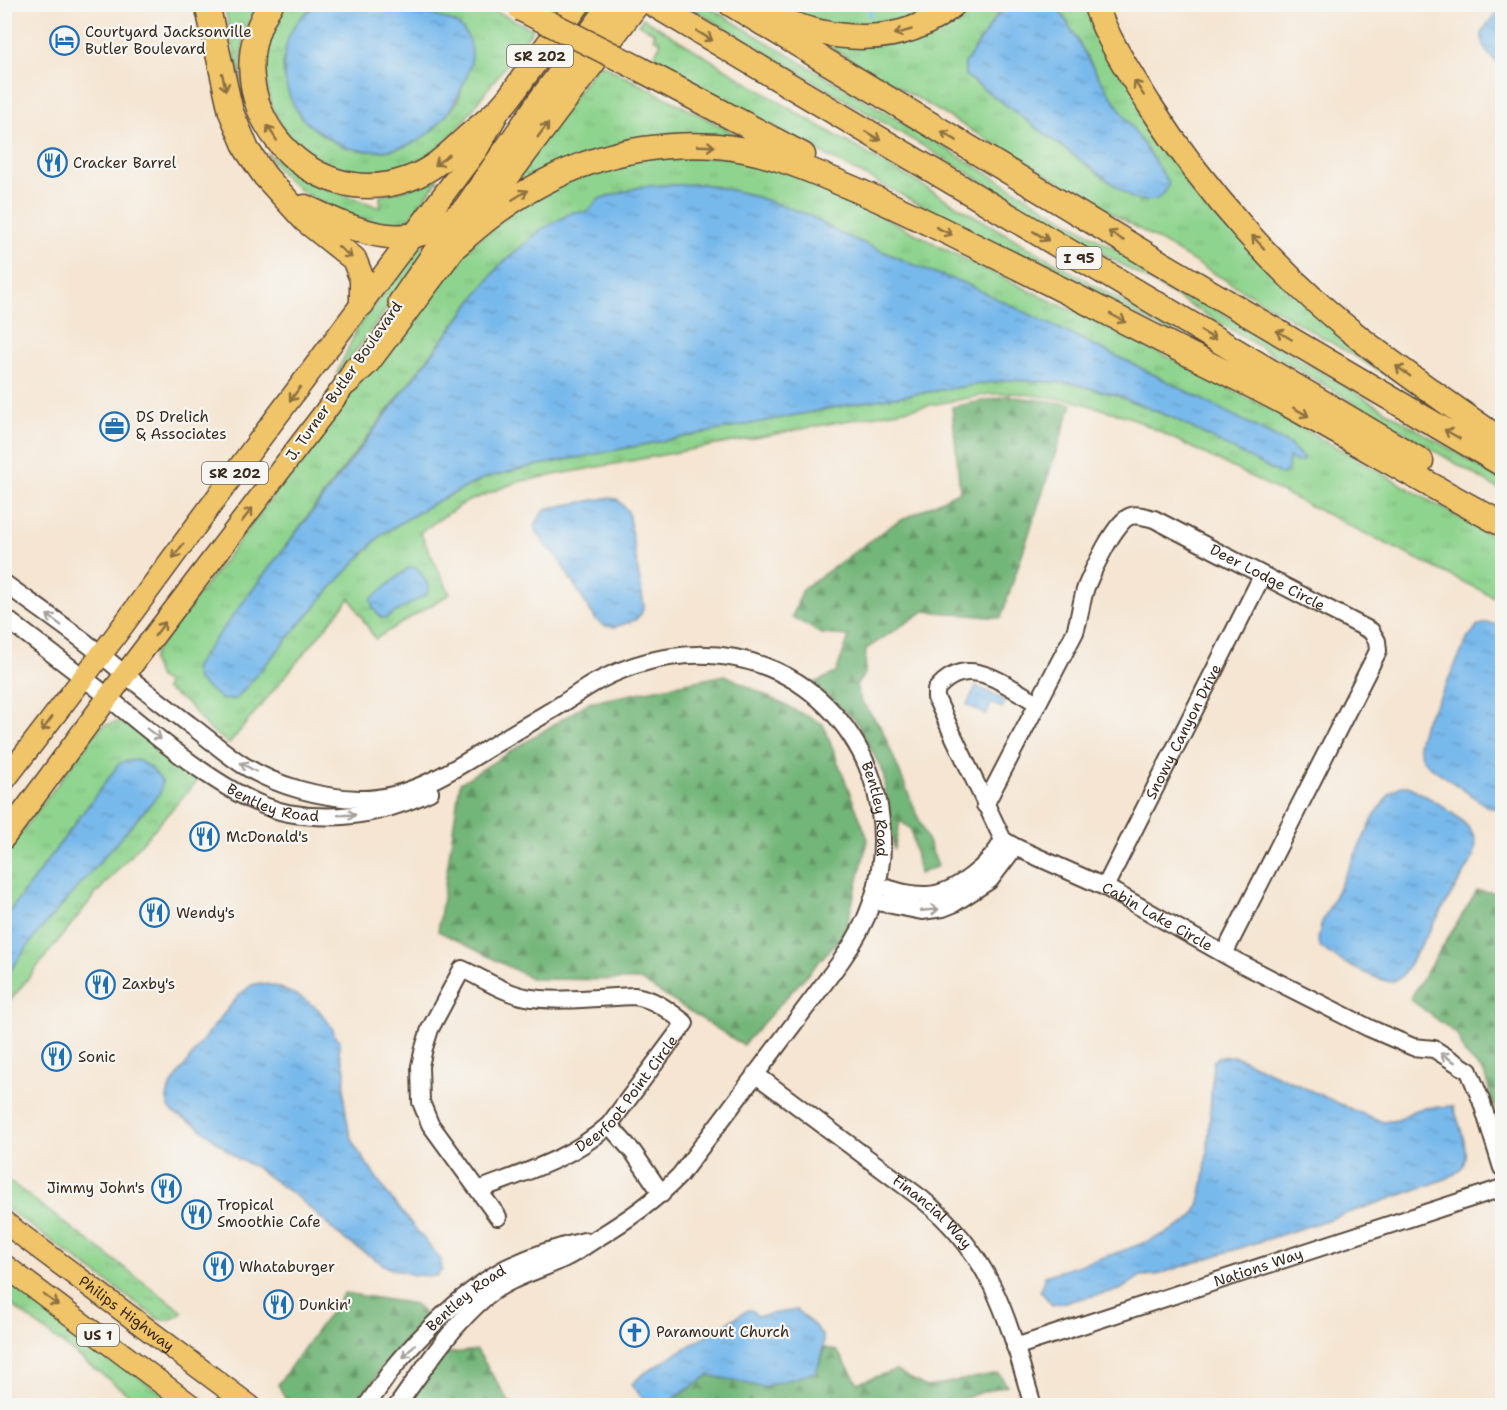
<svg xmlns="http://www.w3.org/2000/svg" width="1507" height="1410" font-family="'Shantell Sans',sans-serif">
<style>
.grass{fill:url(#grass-tufts);stroke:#657f56;stroke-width:1.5;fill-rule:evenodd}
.forest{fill:url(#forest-firs);stroke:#57704c;stroke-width:1.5}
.water{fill:url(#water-ripples);stroke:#5a7285;stroke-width:1.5}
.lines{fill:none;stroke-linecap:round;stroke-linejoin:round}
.stream{stroke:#78b9ec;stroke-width:4}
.minor-casing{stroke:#574639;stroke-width:20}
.major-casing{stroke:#574639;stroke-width:24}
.highway-casing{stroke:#574639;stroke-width:27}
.minor{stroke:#fff;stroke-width:16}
.major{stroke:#f0c469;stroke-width:21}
.highway{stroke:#f0c469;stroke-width:24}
.highway-bridge-casing{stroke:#574639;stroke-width:27;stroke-linecap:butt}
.highway-bridge{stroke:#f0c469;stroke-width:24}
.oneway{stroke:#8c6f40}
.oneway2{stroke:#a79f9a}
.labels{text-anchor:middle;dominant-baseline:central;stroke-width:4.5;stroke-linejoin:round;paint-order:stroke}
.shield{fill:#f6f6f2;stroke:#73675e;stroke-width:1.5}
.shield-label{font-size:14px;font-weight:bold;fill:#3b2a1e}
.poi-label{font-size:15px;fill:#3b2a1e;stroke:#f6f6f2;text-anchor:start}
.street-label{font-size:15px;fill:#3b2a1e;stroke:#f6f6f2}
</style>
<defs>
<pattern id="grass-tufts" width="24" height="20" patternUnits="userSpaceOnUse" patternTransform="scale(1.5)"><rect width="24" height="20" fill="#8fd48e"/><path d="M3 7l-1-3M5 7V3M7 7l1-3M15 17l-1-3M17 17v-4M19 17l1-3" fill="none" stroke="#7cb67a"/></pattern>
<pattern id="forest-firs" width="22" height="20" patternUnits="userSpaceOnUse" patternTransform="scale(1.5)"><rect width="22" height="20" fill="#73b679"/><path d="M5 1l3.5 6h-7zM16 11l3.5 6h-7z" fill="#609463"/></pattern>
<pattern id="water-ripples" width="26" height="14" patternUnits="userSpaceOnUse" patternTransform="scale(1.5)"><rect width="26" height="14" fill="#78b9ec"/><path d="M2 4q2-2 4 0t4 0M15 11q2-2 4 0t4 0" fill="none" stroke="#6497bf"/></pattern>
</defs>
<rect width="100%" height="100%" fill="#f6f6f2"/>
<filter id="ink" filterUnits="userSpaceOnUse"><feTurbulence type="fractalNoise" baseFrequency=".0167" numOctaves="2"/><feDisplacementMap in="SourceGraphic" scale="12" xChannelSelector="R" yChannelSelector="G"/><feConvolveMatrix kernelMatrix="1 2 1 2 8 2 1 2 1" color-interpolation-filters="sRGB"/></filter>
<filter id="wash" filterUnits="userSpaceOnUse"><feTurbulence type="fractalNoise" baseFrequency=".008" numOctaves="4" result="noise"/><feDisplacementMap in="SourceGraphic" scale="24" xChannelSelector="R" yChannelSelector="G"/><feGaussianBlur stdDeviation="1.35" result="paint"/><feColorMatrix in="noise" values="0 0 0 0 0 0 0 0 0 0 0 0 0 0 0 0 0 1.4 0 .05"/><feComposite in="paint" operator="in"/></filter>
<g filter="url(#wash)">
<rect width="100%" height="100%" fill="#f5e5d2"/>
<path class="grass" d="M224 5H256C243 31 240 56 242 85Z
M286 5H317C302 13 296 24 290 40 288 45 285 51 284 57 281 67 285 79 288 89 307 148 386 173 433 129 442 120 459 105 461 92 461 87 460 80 459 74 458 57 457 40 456 23L401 5H482L533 29C518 50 502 71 486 91 468 116 451 142 424 157 348 200 255 143 266 55 268 37 275 18 286 5Z
M686 5H705C970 165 1237 321 1502 480V491Z
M777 5H946L867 32 794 15Z
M960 5H1004L965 63V75L1132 198 1141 201 1098 76 1057 5H1086L1197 179 1439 406 810 35 834 40Z
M643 18 792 110 1216 356 1002 248 651 63 661 42 653 38 655 33 639 24Z
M599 63 773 153 662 142 485 215Z
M267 153 309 182 381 208 380 196 424 184 435 179 438 180 403 228C357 223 289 197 267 153Z
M645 156 748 157 824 186 970 262 1168 357 1271 410 1502 542V601L1132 418 1072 400 1016 393 990 394 517 482 464 503 420 532 450 594 375 639 350 598 229 744 207 727 188 704 165 689 167 683 159 678 152 660 156 651 446 266 539 190ZM703 184 748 194 809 215 835 231 928 271 964 283 1133 364 1228 413 1289 444 1303 458 1296 461 1289 457 1287 459 1173 418 1116 395 1071 383 1007 380 863 402 529 467 485 478 434 503 382 534 332 587 236 699 195 668 339 474 499 266 587 212 600 199 644 186Z
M428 245 403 286 339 374 337 373 358 327 418 246Z
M118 722 128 724 200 778 95 895 5 1007 4 978 36 935 160 793 138 760 125 761 119 764 5 918V854L98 730 104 725Z
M5 1178 183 1312C176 1319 166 1322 157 1318L5 1207Z
M4 1285H14L177 1405H142L5 1300Z"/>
<path class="forest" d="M1007 396 1072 404 1001 618 924 611 866 649 865 674 856 685 861 701 882 729 938 866 919 874 911 829 900 821 894 850 883 772 856 721 812 684 836 673 849 636 822 634 792 617 803 589 894 524 960 491 952 407Z
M725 675 823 724 868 839 845 933 743 1045 640 980 533 979 438 931 460 783 588 703Z
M1477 891 1502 893V1131L1484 1073 1464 1053 1459 1036 1410 999Z
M344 1293 415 1304 426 1316 354 1405H288L278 1384Z
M825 1348 837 1351 858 1383 895 1370 926 1387 998 1373 1007 1385 939 1405 664 1406 709 1375 762 1387 816 1372Z
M477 1350 509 1402 516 1405 406 1406 445 1354Z"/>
<path class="water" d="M317 5C344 4 373 1 399 4 409 6 420 11 429 14 437 17 448 19 455 23 472 33 475 55 469 71 460 95 450 115 430 132 407 152 373 155 345 147 336 144 329 138 321 133 315 129 308 125 303 119 275 85 276 27 317 5Z
M1004 5H1057L1098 76 1169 183C1163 202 1149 204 1132 198L965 75V63Z
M1502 10V73C1500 64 1495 61 1489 54 1472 36 1488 21 1502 10Z
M703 184 748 194 809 215 835 231 928 271 964 283 1133 364 1289 444 1303 458 1302 461 1296 462 1289 457 1288 470 1282 475 1173 418 1116 395 1071 383 1007 380 863 402 529 467 485 478 434 503 382 534 332 587 236 699 223 700 197 680 194 668 216 638 499 266 542 229 573 212H587L599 199 644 186Z
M606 498 617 499 628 511 644 606 641 614 635 620 615 627 605 626 596 620 554 552 548 549 534 527 542 513 549 508Z
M412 567 418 569 429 586 427 594 386 618H381L373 608 371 599 407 569Z
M1486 623 1502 625V808L1497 809 1488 807 1428 765 1422 759 1418 745 1424 722 1439 699 1468 638 1478 626Z
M976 686 1006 701 1002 708 992 703 986 714 967 705Z
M138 760 152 769 162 781 160 793 36 935 5 978V918L119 764 125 761Z
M1401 786H1408C1426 796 1463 816 1473 834 1478 841 1475 849 1474 857L1407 968 1402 976 1391 982C1372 978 1333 959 1319 945L1318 939 1322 922 1375 815 1390 793Z
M260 983 275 986 302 998 318 1009 332 1027 335 1037 340 1040 339 1052 345 1069 344 1100 349 1131 356 1148 389 1196 441 1260 442 1270 436 1276 414 1275 389 1268 342 1238 301 1200 255 1167 238 1159 198 1126 173 1113 168 1106 167 1097 170 1087 202 1041 239 995 252 985Z
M1235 1056 1353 1110 1383 1122 1398 1120 1413 1111 1423 1108 1453 1106C1458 1121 1473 1156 1460 1170 1457 1173 1452 1175 1448 1178 1352 1214 1253 1243 1156 1275L1141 1276 1120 1290 1052 1305 1040 1290 1045 1276C1075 1266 1176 1237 1193 1216 1208 1198 1211 1092 1213 1062L1218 1057Z
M748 1310H751L758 1316 797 1310C825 1336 830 1333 816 1372L762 1387 709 1375 664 1405 644 1399 631 1385 643 1374Z"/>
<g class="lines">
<path class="stream" d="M869 4 870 15"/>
</g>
</g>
<g filter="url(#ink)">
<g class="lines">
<defs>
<g id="minor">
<path id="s1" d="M4 583C37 607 71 630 103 656 131 680 160 702 189 724 207 737 224 753 243 765 276 786 321 798 359 799 404 800 447 774 484 751 506 737 529 724 552 710 568 701 582 689 598 681 661 648 735 644 797 682 840 710 870 755 879 806 889 863 875 914 841 961L680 1175C655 1201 627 1220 596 1239 586 1245 576 1253 565 1258 539 1271 511 1277 487 1296 451 1326 424 1368 397 1406"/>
<path id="s2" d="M4 617C37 642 70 667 102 692 148 730 230 802 288 813 337 822 386 813 430 792"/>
<path id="s3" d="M1037 703C1005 685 967 651 936 690V698L952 733 1003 840 1015 847 1105 887 1238 962 1369 1028 1413 1047 1434 1049 1469 1071 1481 1100 1502 1168"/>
<path id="s4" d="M985 805 1075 632C1080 617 1081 601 1086 587 1092 572 1116 519 1131 516 1138 514 1146 517 1154 519L1371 631 1377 641 1378 651 1224 954"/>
<path d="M877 885C893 890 910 896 927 895 955 894 991 864 1003 840"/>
<path id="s5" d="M1105 887 1262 576"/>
<path d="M872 901 922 911 943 908 953 904 990 880 1015 847"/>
<path id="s6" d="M755 1074 922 1199C994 1257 1008 1320 1033 1406"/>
<path d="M609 1125 633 1152 662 1194"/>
<path id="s7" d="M478 1190C525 1172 571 1159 609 1125L685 1023C668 1010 655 999 634 996 603 997 555 1003 526 997 504 993 482 978 462 969L430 1029 424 1048 420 1066 421 1102 430 1124 498 1217"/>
<path id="s8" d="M1015 1347 1502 1188"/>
<path id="s9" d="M366 1406C375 1395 382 1383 390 1372 420 1335 464 1291 506 1268 531 1256 557 1247 584 1241"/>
</g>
<g id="major">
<path d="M399 302 540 98 610 4"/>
<path d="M4 781 113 639 245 459 477 150 497 115"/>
<path d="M4 838 138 657 324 413 347 382 354 368"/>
<path id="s10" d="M4 1222 250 1406"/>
<path d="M4 1265 192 1406"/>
</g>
<path id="highway" d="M207 4 231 112 247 150 265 176 305 220 354 259 362 279V304
M271 4C209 97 305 216 408 179 431 171 447 156 464 140 476 129 490 119 501 107 511 97 518 85 526 74 543 51 561 28 578 4
M653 4 1421 461
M731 4 1154 259 1502 464
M1095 4C1108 41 1129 72 1149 104 1206 192 1279 276 1362 340 1408 376 1455 408 1502 441
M770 15C829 42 901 50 954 4
M638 68 803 155
M305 207C360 233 411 256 463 211
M458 244C531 176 616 139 717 146 762 150 804 167 845 185 888 203 929 223 971 244 1034 275 1096 307 1159 339 1202 361 1246 382 1289 405 1360 444 1430 486 1502 524
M347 382 368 362 637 4"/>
</defs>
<use href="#minor" class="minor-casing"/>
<use href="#major" class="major-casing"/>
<use href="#highway" class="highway-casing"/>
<use href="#minor" class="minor"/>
<use href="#major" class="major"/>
<use href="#highway" class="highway"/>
<defs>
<path id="highway-bridge" d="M521 9 638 68"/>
</defs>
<use href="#highway-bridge" class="highway-bridge-casing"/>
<use href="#highway-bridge" class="highway-bridge"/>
</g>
<defs><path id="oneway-shaft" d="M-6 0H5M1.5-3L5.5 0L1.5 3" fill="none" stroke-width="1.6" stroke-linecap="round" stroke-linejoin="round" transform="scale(1.5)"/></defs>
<g class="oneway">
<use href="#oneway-shaft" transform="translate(903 32) rotate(164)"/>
<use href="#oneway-shaft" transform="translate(705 36) rotate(31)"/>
<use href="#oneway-shaft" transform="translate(224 82) rotate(77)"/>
<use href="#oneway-shaft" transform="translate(1139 88) rotate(-123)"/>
<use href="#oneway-shaft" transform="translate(543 130) rotate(-53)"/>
<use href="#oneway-shaft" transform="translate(272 133) rotate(-123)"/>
<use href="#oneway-shaft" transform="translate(873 136) rotate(31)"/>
<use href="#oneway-shaft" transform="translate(949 136) rotate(-149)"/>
<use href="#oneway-shaft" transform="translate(706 146) rotate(2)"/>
<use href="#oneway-shaft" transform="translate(442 160) rotate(143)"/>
<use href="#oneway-shaft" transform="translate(520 195) rotate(-32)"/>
<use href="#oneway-shaft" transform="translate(944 231) rotate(26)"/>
<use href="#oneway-shaft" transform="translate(1041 236) rotate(31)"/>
<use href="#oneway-shaft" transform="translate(1116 236) rotate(-149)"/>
<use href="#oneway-shaft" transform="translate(1258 242) rotate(-133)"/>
<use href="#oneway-shaft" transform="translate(345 252) rotate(39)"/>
<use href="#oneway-shaft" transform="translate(1118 318) rotate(28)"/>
<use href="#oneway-shaft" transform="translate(1208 335) rotate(31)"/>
<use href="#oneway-shaft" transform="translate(1284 335) rotate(-150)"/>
<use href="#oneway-shaft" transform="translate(1403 371) rotate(-144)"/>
<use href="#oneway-shaft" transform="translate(295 394) rotate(127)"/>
<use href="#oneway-shaft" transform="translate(1301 412) rotate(29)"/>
<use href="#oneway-shaft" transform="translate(1452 434) rotate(-150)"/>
<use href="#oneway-shaft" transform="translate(247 515) rotate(-52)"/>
<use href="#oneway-shaft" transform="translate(178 551) rotate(126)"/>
<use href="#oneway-shaft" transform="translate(160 629) rotate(-53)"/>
<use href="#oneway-shaft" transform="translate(47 724) rotate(127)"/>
<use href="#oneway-shaft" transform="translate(51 1300) rotate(37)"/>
</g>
<g class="oneway2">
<use href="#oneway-shaft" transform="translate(54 620) rotate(-143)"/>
<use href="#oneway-shaft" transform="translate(154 734) rotate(37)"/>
<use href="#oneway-shaft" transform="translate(248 767) rotate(-150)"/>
<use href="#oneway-shaft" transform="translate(347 815) rotate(-2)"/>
<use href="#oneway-shaft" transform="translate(930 910) rotate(-5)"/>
<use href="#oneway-shaft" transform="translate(1448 1058) rotate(-149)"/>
<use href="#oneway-shaft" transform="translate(409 1351) rotate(132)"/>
</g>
</g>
<defs>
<symbol id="hotel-ring" viewBox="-11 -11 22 22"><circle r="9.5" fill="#f6f6f2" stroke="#1f6fb2" stroke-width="1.5"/><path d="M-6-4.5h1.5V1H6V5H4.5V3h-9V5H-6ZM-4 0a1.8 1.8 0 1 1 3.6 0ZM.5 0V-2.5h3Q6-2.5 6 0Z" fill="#1f6fb2"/></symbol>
<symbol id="restaurant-ring" viewBox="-11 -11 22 22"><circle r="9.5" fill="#f6f6f2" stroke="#1f6fb2" stroke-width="1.5"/><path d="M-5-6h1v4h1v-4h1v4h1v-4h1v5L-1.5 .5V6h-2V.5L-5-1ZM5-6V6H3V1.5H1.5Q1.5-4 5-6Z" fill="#1f6fb2"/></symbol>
<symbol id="office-ring" viewBox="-11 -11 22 22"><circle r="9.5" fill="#f6f6f2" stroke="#1f6fb2" stroke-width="1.5"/><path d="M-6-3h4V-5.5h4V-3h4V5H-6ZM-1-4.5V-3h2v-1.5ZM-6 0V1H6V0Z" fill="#1f6fb2"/></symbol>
<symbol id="church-ring" viewBox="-11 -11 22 22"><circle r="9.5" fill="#f6f6f2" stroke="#1f6fb2" stroke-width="1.5"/><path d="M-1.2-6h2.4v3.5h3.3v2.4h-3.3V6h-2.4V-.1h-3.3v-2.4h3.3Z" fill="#1f6fb2"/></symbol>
</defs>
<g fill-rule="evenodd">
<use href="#hotel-ring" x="48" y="24" width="33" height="33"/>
<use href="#restaurant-ring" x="36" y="146" width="33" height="33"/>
<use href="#office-ring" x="98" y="410" width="33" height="33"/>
<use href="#restaurant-ring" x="188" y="820" width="33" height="33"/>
<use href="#restaurant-ring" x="138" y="896" width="33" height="33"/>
<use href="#restaurant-ring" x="84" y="968" width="33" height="33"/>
<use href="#restaurant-ring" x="40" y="1040" width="33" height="33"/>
<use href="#restaurant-ring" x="150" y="1172" width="33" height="33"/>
<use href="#restaurant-ring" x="180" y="1198" width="33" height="33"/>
<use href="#restaurant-ring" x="202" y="1250" width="33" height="33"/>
<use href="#restaurant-ring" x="262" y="1288" width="33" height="33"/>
<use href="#church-ring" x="618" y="1316" width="33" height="33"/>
</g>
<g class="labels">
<g class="shield">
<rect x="507" y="45" width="66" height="22" rx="4.5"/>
<rect x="1056.5" y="247" width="45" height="22" rx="4.5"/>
<rect x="202" y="462" width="66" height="22" rx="4.5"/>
<rect x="77" y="1324" width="42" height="22" rx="4.5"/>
</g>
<g class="shield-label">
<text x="540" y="56">SR 202</text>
<text x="1079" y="258">I 95</text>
<text x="235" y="473">SR 202</text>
<text x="98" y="1335">US 1</text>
</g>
<g class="poi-label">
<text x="85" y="32">Courtyard Jacksonville<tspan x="85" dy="17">Butler Boulevard</tspan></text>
<text x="73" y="163">Cracker Barrel</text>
<text x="136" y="417">DS Drelich<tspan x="136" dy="17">&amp; Associates</tspan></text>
<text x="226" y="837">McDonald's</text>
<text x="176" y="913">Wendy's</text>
<text x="122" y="984">Zaxby's</text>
<text x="78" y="1057">Sonic</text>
<text x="145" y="1188" text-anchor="end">Jimmy John's</text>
<text x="217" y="1205">Tropical<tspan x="217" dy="17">Smoothie Cafe</tspan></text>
<text x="239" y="1267">Whataburger</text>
<text x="299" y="1305">Dunkin'</text>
<text x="656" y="1332">Paramount Church</text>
</g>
<g class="street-label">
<text transform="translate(344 381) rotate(-55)">J. Turner Butler Boulevard</text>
<text stroke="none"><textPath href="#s4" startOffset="478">Deer Lodge Circle</textPath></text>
<text stroke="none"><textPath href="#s5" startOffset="174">Snowy Canyon Drive</textPath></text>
<text stroke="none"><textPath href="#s2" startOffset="330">Bentley Road</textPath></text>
<text stroke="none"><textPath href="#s1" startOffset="1056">Bentley Road</textPath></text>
<text stroke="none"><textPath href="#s3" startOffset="452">Cabin Lake Circle</textPath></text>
<text stroke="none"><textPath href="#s7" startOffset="182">Deerfoot Point Circle</textPath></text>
<text stroke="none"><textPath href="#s6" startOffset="225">Financial Way</textPath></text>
<text stroke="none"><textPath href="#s8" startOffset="256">Nations Way</textPath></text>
<text stroke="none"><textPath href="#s9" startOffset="148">Bentley Road</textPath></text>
<text stroke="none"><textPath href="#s10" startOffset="153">Philips Highway</textPath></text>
</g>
</g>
<rect width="1507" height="1410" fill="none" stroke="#f6f6f2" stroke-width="24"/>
</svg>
